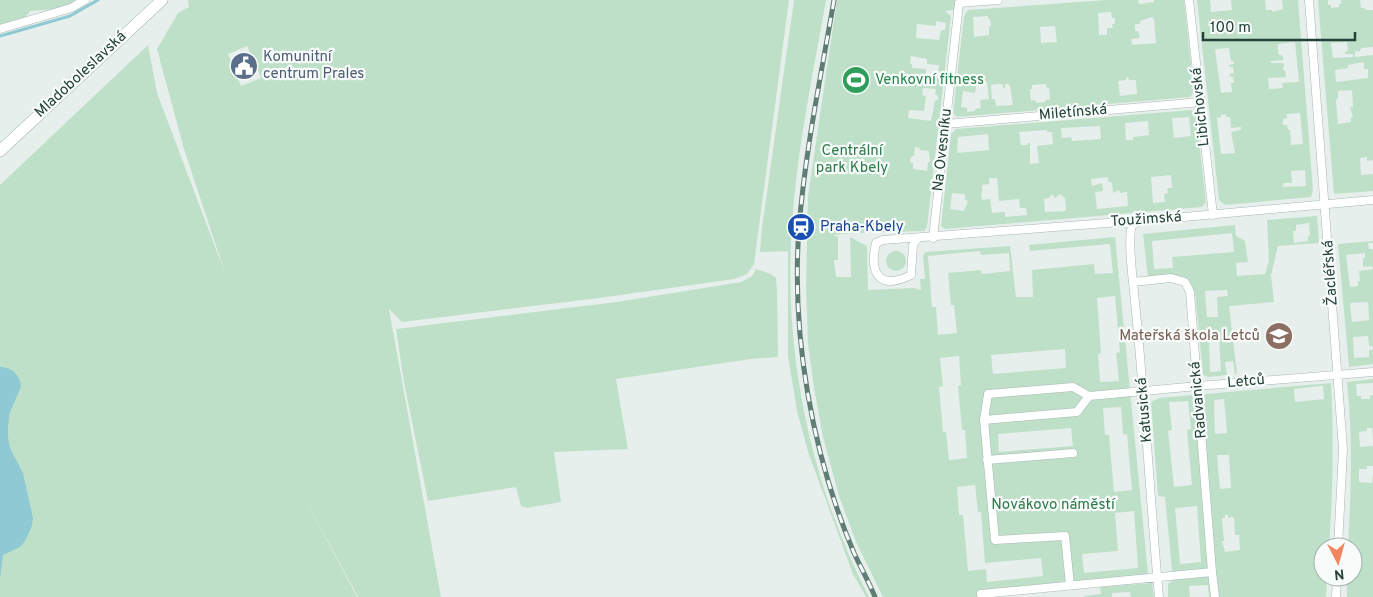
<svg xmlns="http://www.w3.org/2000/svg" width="1373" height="597" font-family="Overpass,sans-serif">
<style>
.green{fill:#bfe0c8;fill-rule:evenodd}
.water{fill:#8ec9d4}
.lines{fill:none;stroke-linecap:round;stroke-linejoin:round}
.stream{stroke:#8ec9d4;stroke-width:3}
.minor-casing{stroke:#a8b8b2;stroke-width:9}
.secondary-casing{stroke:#a4bbb3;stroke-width:12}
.minor{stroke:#fff;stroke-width:8}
.secondary{stroke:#fff;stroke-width:11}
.rail-casing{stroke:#5f7d75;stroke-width:5}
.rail{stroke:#f7fbf9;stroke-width:3;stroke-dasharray:9;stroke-linecap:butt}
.labels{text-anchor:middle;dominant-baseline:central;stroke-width:4.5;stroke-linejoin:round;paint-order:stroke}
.service-label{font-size:15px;fill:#4e5e75;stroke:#f7fbf9;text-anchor:start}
.street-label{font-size:15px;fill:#24423a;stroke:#f7fbf9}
.leisure-label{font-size:15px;fill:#27864d;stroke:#f7fbf9;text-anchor:start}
.park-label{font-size:15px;fill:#2d7a4b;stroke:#f7fbf9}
.transit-label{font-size:15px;fill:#164399;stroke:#f7fbf9;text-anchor:start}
.education-label{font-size:15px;fill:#785e54;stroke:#f7fbf9;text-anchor:end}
</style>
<rect width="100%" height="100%" fill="#e6efeb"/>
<path class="green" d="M0 0H80L57 9 30 11 25 18 0 25Z
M188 0H789L754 264 747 274 734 279 599 298 402 322 389 309 441 597H358L302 493 357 597H0V185L148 45 157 93 225 273 184 149 157 49 178 13 189 7ZM247 46 261 78 241 86 228 54Z
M794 0H826C813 74 797 149 792 224 783 352 810 483 869 597H866L853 574 808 452 797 411 788 356V251L760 252 762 228Z
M837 0H956L954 10 945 11 951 16 927 227 924 231C893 232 863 232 833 235L838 237V260H834L836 277H851L850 237 867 246 868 290 914 288 921 290 920 279H925L923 255 926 252 1010 246 1016 297H1033L1032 270 1094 264 1095 274 1113 273 1110 244 1030 251 1029 245 1115 237 1148 574 982 590 986 597H883L856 542 839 496 823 437 814 388 808 344 806 288 808 196ZM936 21 946 23 945 30H941L939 40 916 38 917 24 936 26ZM911 56 927 59V64L939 65 938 75 926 74V69L912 68V64H910ZM923 88 936 89 935 94 938 96V99L935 101 931 121 908 118 909 110 924 111 926 96 922 95ZM915 147 920 148V150L929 151 930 162H928L927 171 913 169V163L910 162 911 157 914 156ZM980 251 981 255 1009 253 1010 271 982 274 981 270 948 273 951 305H954L957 333 938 335 936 307H932L928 256ZM1115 296 1120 352 1116 353 1119 381 1100 382 1098 354 1101 353 1097 298ZM1065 349 1066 368 993 374 991 355ZM959 356 961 385 958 386 962 430H965L967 458 949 460 946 432H943L939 387 943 386 940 358ZM1121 407 1123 434H1127L1132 490 1114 492 1109 435H1105L1103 408ZM1071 428 1073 446 999 452 998 434ZM975 485 978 512H981L985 563 1041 558 1043 576 987 582 986 569 968 571 963 515H959L957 487ZM1134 511 1138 568 1084 573 1082 554 1118 551 1115 513Z
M1107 0H1138L1139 4 1154 2V0H1184L1194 92 1190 97 957 117 953 113 964 16 968 10ZM1111 12 1112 18H1115V24H1112L1113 28H1107V35H1099L1098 13ZM988 16V19H990L991 26H989V35L974 37 973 17ZM1152 17 1154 19 1156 43 1132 45 1131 39 1140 38 1138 31H1135V24H1140V21ZM1055 26 1057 42 1041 43 1040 27ZM1128 77 1129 80H1136L1137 94 1120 96 1118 81 1126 80V78ZM977 82H987L989 99 980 100 981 108 975 109V111L967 112V108L961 107 963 91 975 93ZM999 84 1003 85V88H1005V84H1008L1010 86 1013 105 996 106 995 99H992L991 85ZM1046 84 1047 88H1049L1050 99 1046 100 1045 102 1036 103 1035 100 1031 101 1030 89H1032V85Z
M1197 0H1210L1211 12 1232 10 1231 0H1265L1266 10H1272V12L1283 9 1282 0H1298L1313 190 1311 197 1225 205 1219 200ZM1295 42 1299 82 1282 83 1283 88 1269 89 1268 78 1286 77 1285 70H1283L1284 63H1271V61L1283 60V56L1278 54V44ZM1229 48 1231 61H1233L1234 64 1229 65V67H1233L1234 73 1229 74 1231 77H1233L1234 83H1231L1232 92 1221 93 1215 49ZM1300 113 1303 144 1291 145 1290 130H1288L1287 125H1283V119L1287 118V114ZM1226 114V117H1230L1231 128 1241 127V130L1231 132 1235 153 1221 154 1217 118 1221 117V115ZM1305 170 1306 186 1282 187 1284 183H1292L1291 171Z
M1318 0H1328V5H1331V8L1339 7V4H1341V0H1360L1361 8H1365V10H1373V47L1361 48 1360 51H1355V57L1373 55V160L1367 161V157L1360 158 1361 175 1373 174V191L1334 194ZM1347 42 1348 51 1345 52V54H1353V57L1333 58 1331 43ZM1364 62V69H1368V78L1336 82 1335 70 1348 68V65ZM1352 90 1353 107H1350L1353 117H1351V122L1338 124 1336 101 1338 97V91Z
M1192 110 1196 114 1206 202 1202 207 945 229 941 226 951 134 956 129ZM1172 118 1189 117 1191 136 1174 138ZM1148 121 1149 135 1133 137V140H1126L1125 123ZM1100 126 1101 139 1072 141 1071 137 1062 138 1061 128ZM1047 130V132H1052L1053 144 1037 146 1039 163 1030 164V143H1028L1027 145H1021L1019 132ZM988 134 989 150 957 153 958 137ZM1171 175 1172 188H1167L1168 193 1164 194 1165 202 1153 203 1151 177ZM1108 177V181L1112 183 1113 193 1119 190 1120 193 1127 192 1128 206 1097 209 1095 192 1103 191 1102 183 1092 186 1091 179ZM989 178H997L999 201 1019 199 1020 208H1026L1027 215 1005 217V212L992 213 990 199 982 200 981 193H982V185L989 184ZM952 193 965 194V200L968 201 964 211 950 209ZM1052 194 1055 198 1060 194 1065 198 1066 211 1045 212 1044 199 1049 198Z
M1317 216 1319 243 1278 246 1271 275 1274 302 1229 306 1237 374H1235L1233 361 1225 362 1227 375 1208 377 1203 375 1195 292 1189 281 1176 275 1148 278 1143 234 1235 225 1236 236 1245 241 1248 262 1236 263 1237 276 1265 274 1269 261 1267 220ZM1309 223 1310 235 1308 236V241L1294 243 1293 231H1296V225ZM1232 233 1234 252 1172 257 1173 268 1154 269 1152 241ZM1227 290 1228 296 1217 297 1218 317H1207L1205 291ZM1219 336 1221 371 1210 372 1209 337Z
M1373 241V243H1368L1369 249H1373V364L1349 367 1338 244ZM1365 253V257L1363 258V267L1372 266 1373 269 1359 271 1360 281H1358V286L1350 287 1346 255ZM1368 302 1369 320 1352 322 1350 303ZM1368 336 1369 346H1372L1373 349 1369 350V357L1354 358 1353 337Z
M886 261a10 10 0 1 1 20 0a10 10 0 1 1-20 0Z
M756 269 771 274 776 278 777 292 778 357 751 359 616 379 628 449 554 452 561 502 527 508 521 506 516 487 428 501 404 382 396 329 617 302 741 282 752 276Z
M1373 379V383L1356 384 1357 396H1361V399H1370V396L1373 395V439L1372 428H1367V431L1359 432 1360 447 1373 446V466H1367V469H1359V482L1372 483 1373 473V597H1347V577H1353V547H1348C1351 492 1353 437 1347 382Z
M1331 383C1334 438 1333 492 1329 547H1323V577H1327L1326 597H1209L1208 585 1189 586 1190 597H1168V584L1173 580 1165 497 1158 496 1151 402 1159 398ZM1320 386H1323L1324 399 1295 402 1294 389ZM1224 399 1227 433 1215 434 1214 402 1215 400ZM1188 401 1191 429 1187 430 1192 485 1174 487 1168 431 1172 430 1169 402ZM1217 455H1229L1231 488 1220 489ZM1197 506 1201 562 1180 564 1175 508ZM1225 515H1228V518L1234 517 1235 535H1239L1240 550 1225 552 1222 541H1224L1222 518H1225Z
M1152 583 1154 597H1131L1130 592 1112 593V597H1084V596L1101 594 1100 587Z"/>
<path class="water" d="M0 367C12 367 21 376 21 387L10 412 8 426V437L10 448 23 473 33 518 32 526 25 541 20 547 3 555 0 579Z"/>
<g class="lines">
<path class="stream" d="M0 36 70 16 98 0"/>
<defs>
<path id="minor" d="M1189 0 1213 215
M1309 0 1343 449 1338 547
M0 29 71 8 85 0
M946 124 1201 102
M1133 224C1126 234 1134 288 1135 302 1145 400 1150 499 1159 597
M918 238 913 245 911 275C879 291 869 273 876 243L883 240 1120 222 1133 224 1140 221 1373 200
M933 238 959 3 998 0
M984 420 1077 412 1089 396
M987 460 1073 453
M1212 572 1215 597
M1070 585 1065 536 995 540 984 420 988 394 1073 387 1089 396 1198 386 1373 372
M981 594 1212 572 1190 292 1185 282 1171 278 1133 282
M1336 597 1337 577"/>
<path id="secondary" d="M0 151 162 0"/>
</defs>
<use href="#minor" class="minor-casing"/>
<use href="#secondary" class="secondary-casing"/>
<use href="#minor" class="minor"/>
<use href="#secondary" class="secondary"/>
<defs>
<path id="rail" d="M834 0C821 76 805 151 799 228 791 335 812 454 854 553 861 568 869 582 875 597"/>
</defs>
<use href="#rail" class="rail-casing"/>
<use href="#rail" class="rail"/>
</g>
<defs>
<symbol id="civic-disc" viewBox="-11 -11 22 22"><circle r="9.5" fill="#5c6f8a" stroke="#f7fbf9"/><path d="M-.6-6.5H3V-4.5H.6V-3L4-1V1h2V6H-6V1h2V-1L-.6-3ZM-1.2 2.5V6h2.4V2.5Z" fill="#fff"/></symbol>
<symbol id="stadium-disc" viewBox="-11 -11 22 22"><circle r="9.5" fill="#2e9e5b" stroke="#f7fbf9"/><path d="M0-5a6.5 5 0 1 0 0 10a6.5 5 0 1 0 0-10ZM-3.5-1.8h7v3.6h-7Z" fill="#fff"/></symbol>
<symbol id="station-disc" viewBox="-11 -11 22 22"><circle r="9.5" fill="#1a4fb4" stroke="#f7fbf9"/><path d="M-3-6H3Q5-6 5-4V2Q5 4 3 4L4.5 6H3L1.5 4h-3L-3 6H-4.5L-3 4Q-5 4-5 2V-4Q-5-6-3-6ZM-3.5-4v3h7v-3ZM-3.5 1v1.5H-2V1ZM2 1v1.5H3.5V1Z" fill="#fff"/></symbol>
<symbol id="school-disc" viewBox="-11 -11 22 22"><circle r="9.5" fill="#8d6e63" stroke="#f7fbf9"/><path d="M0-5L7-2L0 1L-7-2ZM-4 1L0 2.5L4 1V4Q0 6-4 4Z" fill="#fff"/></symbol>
</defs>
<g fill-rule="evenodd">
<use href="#civic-disc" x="228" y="50" width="32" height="32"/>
<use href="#stadium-disc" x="840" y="64" width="32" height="32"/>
<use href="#station-disc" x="785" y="211" width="32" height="32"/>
<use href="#school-disc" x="1263" y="320" width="32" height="32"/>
</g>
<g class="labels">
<g class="service-label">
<text x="263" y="57">Komunitní<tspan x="263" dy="17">centrum Prales</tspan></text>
</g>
<g class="street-label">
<text transform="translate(81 75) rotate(-43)">Mladoboleslavská</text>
<text transform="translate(1201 107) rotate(-96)">Libichovská</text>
<text transform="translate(1073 113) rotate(-5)">Miletínská</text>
<text transform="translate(943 150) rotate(-84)">Na Ovesníku</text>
<text transform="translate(1146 220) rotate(-4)">Toužimská</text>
<text transform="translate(1331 273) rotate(-94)">Žacléřská</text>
<text transform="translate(1246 382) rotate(-5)">Letců</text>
<text transform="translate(1199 400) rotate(-95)">Radvanická</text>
<text transform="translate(1145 410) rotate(-95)">Katusická</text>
</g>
<g class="leisure-label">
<text x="875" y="80">Venkovní fitness</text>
</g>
<g class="park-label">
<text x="852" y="151">Centrální<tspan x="852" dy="17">park Kbely</tspan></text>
<text x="1053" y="505">Novákovo náměstí</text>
</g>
<g class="transit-label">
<text x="820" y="227">Praha-Kbely</text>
</g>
<g class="education-label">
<text x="1260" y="336">Mateřská škola Letců</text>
</g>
</g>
<g transform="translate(1338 562) rotate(174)"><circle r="24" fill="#f7fbf9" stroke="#a3b1ad"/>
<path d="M0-4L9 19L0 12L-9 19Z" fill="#f4845f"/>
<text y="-8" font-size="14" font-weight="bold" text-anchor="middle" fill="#24423a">N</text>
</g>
<path d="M1203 32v8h152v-8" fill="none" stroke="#24423a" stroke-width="2.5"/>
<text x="1210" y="32" font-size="15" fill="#24423a" stroke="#f7fbf9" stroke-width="4" paint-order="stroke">100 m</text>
</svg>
